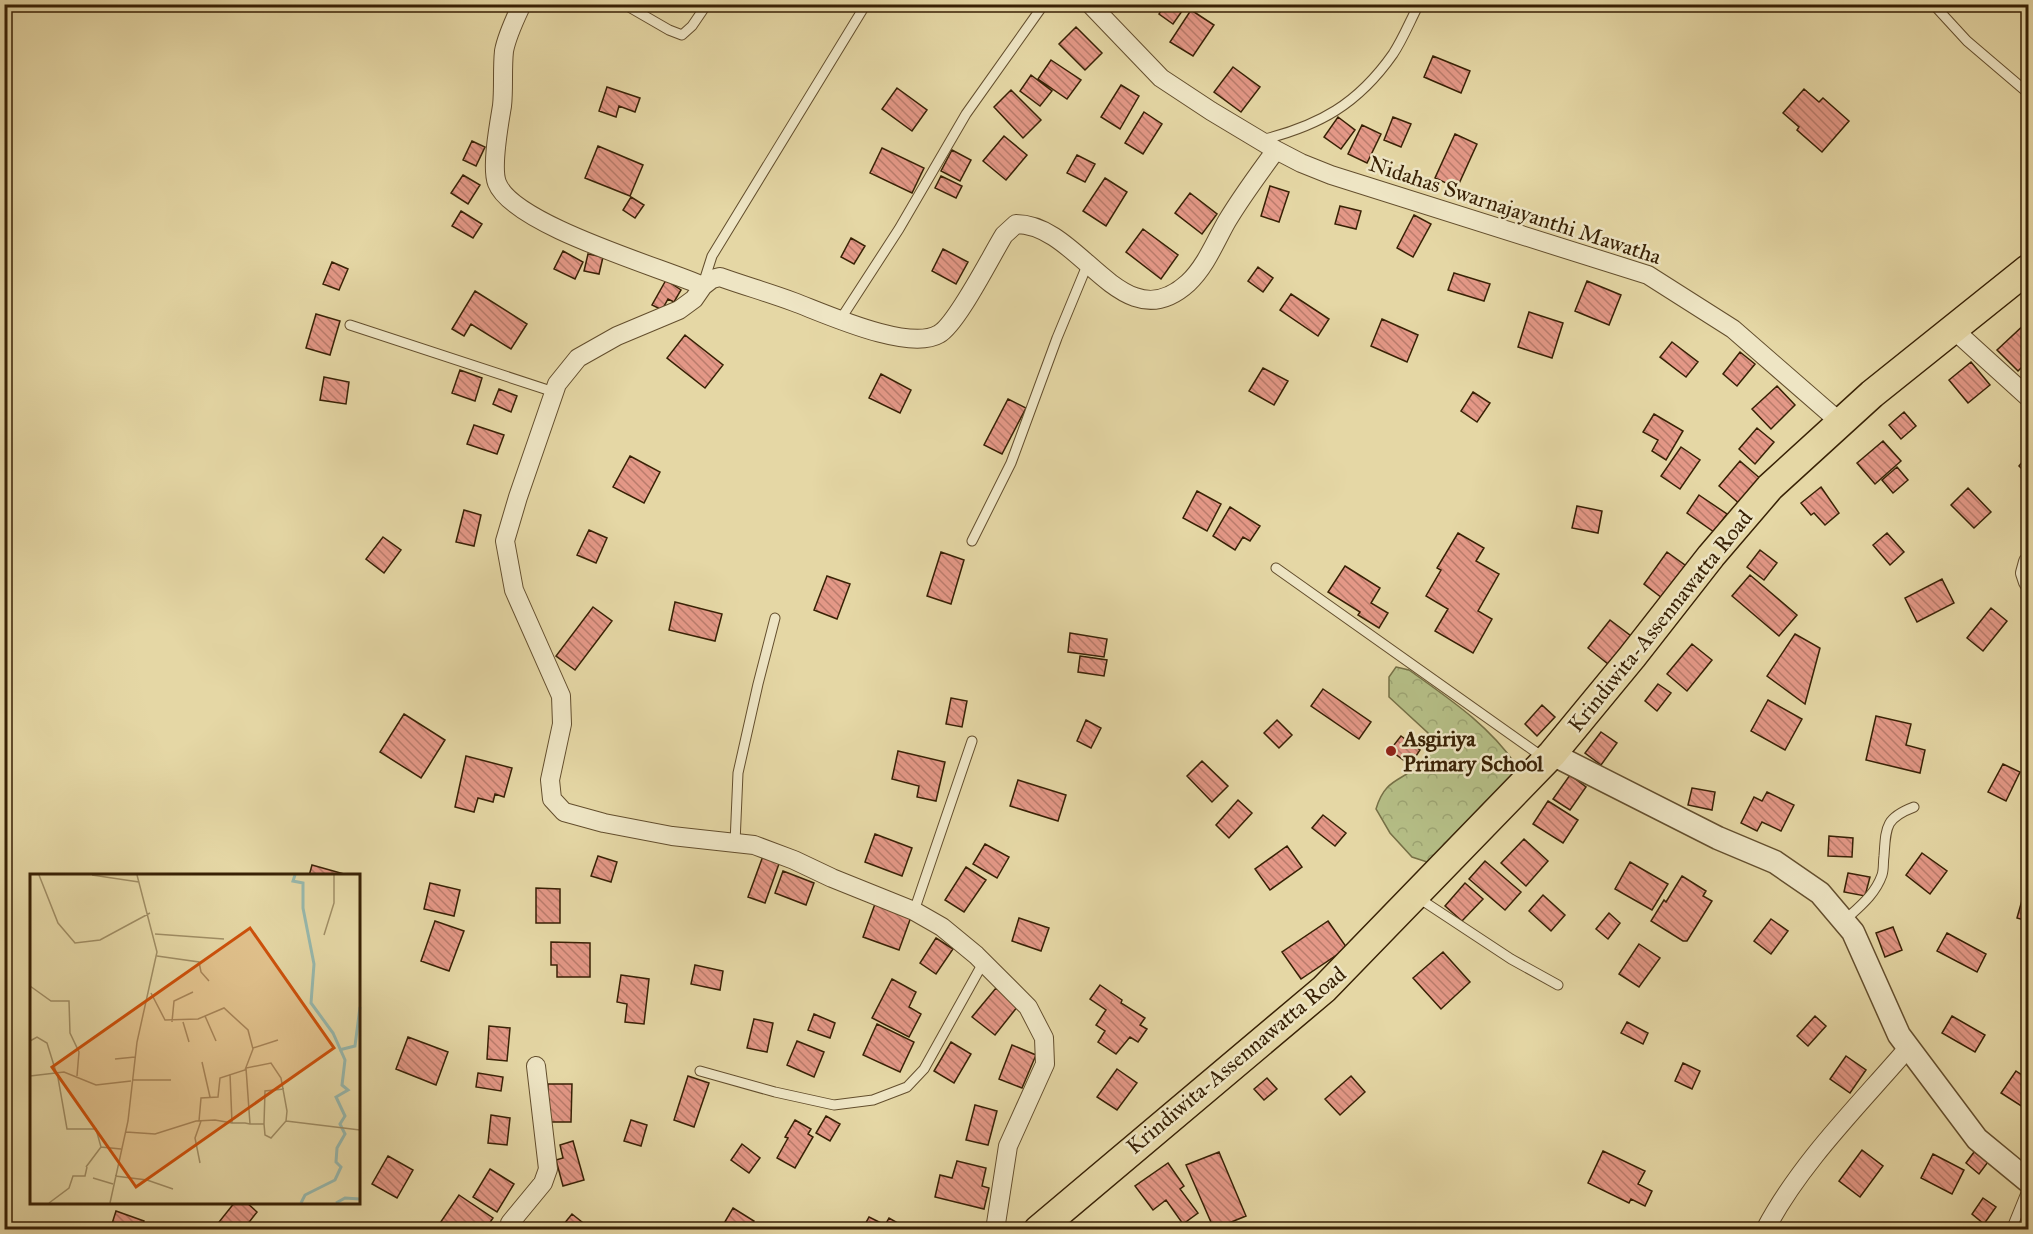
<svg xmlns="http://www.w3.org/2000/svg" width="2033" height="1234" font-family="'IM FELL Great Primer',serif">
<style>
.forest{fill:url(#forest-crowns);stroke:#767046;stroke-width:1.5}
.building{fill:url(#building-back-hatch);stroke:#382105;stroke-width:1.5}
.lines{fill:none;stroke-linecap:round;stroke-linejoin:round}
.service-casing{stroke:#634e2d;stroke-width:11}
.minor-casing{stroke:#634e2d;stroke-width:20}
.tertiary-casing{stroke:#634e2d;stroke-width:25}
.primary-casing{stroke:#382105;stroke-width:31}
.service{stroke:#eee5c4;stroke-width:9}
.minor{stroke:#eee5c4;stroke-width:18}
.tertiary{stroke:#eee5c4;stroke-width:22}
.primary{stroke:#e5d7a5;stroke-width:28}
.poi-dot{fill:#8f2418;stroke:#eee5c4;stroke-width:2}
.labels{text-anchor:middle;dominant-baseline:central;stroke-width:5;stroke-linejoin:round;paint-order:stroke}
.street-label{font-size:22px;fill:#382105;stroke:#eee5c4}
.poi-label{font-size:22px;font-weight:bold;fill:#382105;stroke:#eee5c4;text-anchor:start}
.inset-river{fill:none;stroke:#97b8ad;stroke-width:3}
.inset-road{fill:none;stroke:#a08e65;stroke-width:1.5}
.view{fill:#ce510b;fill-opacity:0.15;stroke:#ce510b;stroke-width:3}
.inset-edge{fill:none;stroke:#382105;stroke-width:3}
</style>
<defs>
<pattern id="forest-crowns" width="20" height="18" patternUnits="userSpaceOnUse" patternTransform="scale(1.5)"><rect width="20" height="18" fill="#b5be86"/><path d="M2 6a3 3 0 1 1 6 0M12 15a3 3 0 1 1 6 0" fill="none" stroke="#9ca372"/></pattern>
<pattern id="building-back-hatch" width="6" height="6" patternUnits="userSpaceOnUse" patternTransform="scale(1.5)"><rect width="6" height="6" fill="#e49887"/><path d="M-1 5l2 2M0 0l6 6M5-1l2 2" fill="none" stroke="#ba7c6c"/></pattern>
</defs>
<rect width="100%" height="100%" fill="#e5d7a5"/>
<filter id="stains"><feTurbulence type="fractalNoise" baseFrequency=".00333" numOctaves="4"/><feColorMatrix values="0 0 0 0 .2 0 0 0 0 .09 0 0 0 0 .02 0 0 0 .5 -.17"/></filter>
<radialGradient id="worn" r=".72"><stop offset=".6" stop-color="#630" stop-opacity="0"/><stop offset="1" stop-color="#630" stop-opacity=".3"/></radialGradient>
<path class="forest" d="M1396 667 1409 670C1448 698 1489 725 1516 765L1514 779 1430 863 1412 857 1390 833 1376 809C1385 778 1401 782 1420 764 1424 760 1428 753 1432 748L1428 733 1389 697V677Z"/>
<path class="building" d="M1165 4H1187L1173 24 1159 14Z
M1191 10 1214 25 1193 56 1170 42Z
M1076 27 1102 53 1085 70 1059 44Z
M1433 56 1470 71 1461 93 1424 77Z
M1051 60 1081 80 1067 99 1038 79Z
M1233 67 1260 87 1241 112 1214 92Z
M1031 75 1052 91 1040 106 1020 91Z
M1121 85 1139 96 1120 129 1101 117Z
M607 87 640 98 635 112 619 106 616 117 599 111Z
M897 88 927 110 912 131 882 109Z
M1804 89 1819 102 1823 98 1849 121 1822 152 1797 130 1799 127 1783 113Z
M1011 90 1041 120 1023 138 994 107Z
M1144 112 1162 124 1143 154 1125 143Z
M1338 117 1355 130 1341 149 1324 137Z
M1393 117 1411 124 1401 147 1384 140Z
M1362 125 1381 134 1367 163 1348 154Z
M1455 134 1477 144 1457 188 1435 178Z
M1004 136 1027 155 1006 180 983 161Z
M472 141 485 147 476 166 463 160Z
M598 146 643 165 630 196 585 178Z
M882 148 924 168 912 193 870 173Z
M952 150 971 160 960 181 941 171Z
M1077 155 1095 164 1085 182 1067 173Z
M463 175 480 185 468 204 451 193Z
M941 176 962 186 956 198 935 188Z
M1105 178 1127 192 1106 226 1083 211Z
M1270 186 1289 192 1279 222 1261 216Z
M1190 193 1217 214 1202 234 1175 213Z
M631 197 644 205 635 218 623 210Z
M1340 206 1361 211 1356 229 1335 224Z
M461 211 482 224 473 238 452 226Z
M1414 215 1431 224 1413 257 1397 248Z
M1143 229 1178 255 1161 279 1126 252Z
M851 238 865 246 854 264 841 257Z
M943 249 968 262 956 284 932 271Z
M563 251 583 262 575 279 554 269Z
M588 254 603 257 599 274 584 271Z
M332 262 348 269 339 290 323 284Z
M1258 267 1273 278 1263 292 1248 281Z
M1454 273 1490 284 1484 301 1448 290Z
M666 280 681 290 674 302 668 299 662 310 652 305Z
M1587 281 1621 295 1609 325 1575 311Z
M475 291 527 324 511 349 471 324 464 336 452 329Z
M1291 294 1329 319 1318 336 1280 310Z
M1529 312 1563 323 1552 358 1518 347Z
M316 314 340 321 330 355 306 348Z
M1382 319 1418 335 1407 362 1371 346Z
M2026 323 2028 326V361L2018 371 1997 350Z
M685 335 723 365 705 388 667 358Z
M1672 342 1698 362 1686 377 1660 357Z
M1740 352 1755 364 1737 386 1723 374Z
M1971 362 1990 385 1968 403 1949 380Z
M1263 368 1288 381 1274 405 1249 391Z
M460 370 482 378 475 401 452 393Z
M881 374 911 390 900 413 869 398Z
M324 377 349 382 346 404 320 400Z
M1777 386 1795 405 1771 429 1752 409Z
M499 389 517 396 511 412 493 404Z
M1473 392 1490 403 1477 422 1461 411Z
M1008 399 1026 408 1002 454 984 445Z
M1904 412 1916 426 1901 439 1889 425Z
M1654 414 1683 431 1666 460 1652 451 1658 440 1643 432Z
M474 425 504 435 497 454 467 444Z
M1757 428 1774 442 1755 464 1739 449Z
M1883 441 1901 461 1875 484 1857 463Z
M1681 447 1700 460 1680 489 1661 476Z
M2028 455V475L2019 466Z
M630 456 660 472 644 503 613 487Z
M1740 461 1762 480 1741 505 1719 486Z
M1897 467 1908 480 1893 493 1882 480Z
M1821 487 1839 513 1825 525 1814 513 1811 515 1801 503Z
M1968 488 1991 512 1974 528 1951 505Z
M1197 491 1221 504 1207 531 1183 518Z
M1699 495 1727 514 1714 532 1687 513Z
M1577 506 1602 511 1598 533 1572 528Z
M1230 507 1260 526 1250 541 1243 537 1235 550 1213 536Z
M464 510 481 515 474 546 456 542Z
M589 530 607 538 596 563 577 555Z
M1458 533 1484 548 1476 561 1499 574 1478 611 1492 619 1473 653 1435 631 1448 609 1426 596 1441 570 1437 568Z
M1887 533 1904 552 1890 565 1873 545Z
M383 537 401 550 384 573 366 559Z
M1760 550 1777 563 1764 580 1747 567Z
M941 552 964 560 951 604 927 596Z
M1667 552 1689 568 1666 601 1644 584Z
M1345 566 1380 588 1371 603 1388 613 1379 628 1358 615 1360 612 1328 592Z
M1750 575 1797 615 1779 636 1732 596Z
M827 576 850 584 837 619 814 610Z
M1942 579 1954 603 1917 622 1905 598Z
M675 602 722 614 715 641 669 630Z
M593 607 612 621 575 670 556 656Z
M1991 608 2007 621 1983 651 1967 638Z
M1610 620 1631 636 1608 664 1588 648Z
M1070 633 1107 639 1104 657 1068 652Z
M1795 634 1820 648 1805 704 1767 676Z
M1692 644 1712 660 1687 691 1667 674Z
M1080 656 1107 660 1104 676 1078 672Z
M1658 684 1671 693 1657 711 1645 701Z
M1323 689 1371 722 1359 739 1311 706Z
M951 698 967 701 962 727 946 724Z
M1768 700 1802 719 1785 750 1751 731Z
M1542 705 1555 717 1537 736 1525 724Z
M404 714 445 740 421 778 380 752Z
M1876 716 1911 724 1906 745 1925 750 1920 773 1866 760Z
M1086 720 1101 728 1091 748 1077 741Z
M1277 720 1292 735 1279 748 1264 733Z
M1601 732 1617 743 1601 765 1585 753Z
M1401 736 1420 750 1410 765 1390 750Z
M898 751 945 762 936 801 917 797 919 786 892 779Z
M466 756 512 768 504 797 495 794 493 802 478 798 474 812 455 807Z
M1202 761 1228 786 1212 802 1187 776Z
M2003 764 2020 772 2006 801 1988 792Z
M1570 775 1586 787 1570 810 1553 799Z
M1018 780 1066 795 1058 821 1010 806Z
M1692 788 1715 792 1712 810 1688 805Z
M1767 792 1794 805 1781 831 1762 822 1757 831 1741 823 1754 797 1762 801Z
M1238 800 1252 813 1229 838 1216 825Z
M1548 801 1578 820 1563 843 1533 824Z
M1323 815 1346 833 1335 846 1312 828Z
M875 834 912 848 902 876 865 862Z
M1829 836 1853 838 1852 857 1828 856Z
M1524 839 1548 861 1526 886 1501 863Z
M985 844 1009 857 997 878 973 864Z
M1287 846 1302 867 1270 890 1255 869Z
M1922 853 1947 871 1930 894 1906 875Z
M598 856 617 862 611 882 591 876Z
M763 856 780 861 765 903 748 897Z
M1485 861 1521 892 1505 910 1469 879Z
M1630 862 1668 884 1652 910 1615 889Z
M312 865 344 874 343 876H309Z
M966 867 986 880 964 912 945 900Z
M783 871 814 883 806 905 775 893Z
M1848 873 1870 877 1865 896 1844 892Z
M1682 876 1706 891 1703 896 1712 901 1687 941H1683L1651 921 1664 900 1666 902Z
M2028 879V921L2017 918Z
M430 883 460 890 454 916 424 909Z
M1465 883 1483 899 1462 921 1445 906Z
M536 888 560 889V923H536Z
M1543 895 1565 915 1551 931 1529 911Z
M875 904 911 917 899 950 863 937Z
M1609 913 1620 923 1608 939 1596 929Z
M1019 918 1049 928 1041 951 1012 941Z
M1771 919 1788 931 1771 954 1754 941Z
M435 921 464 931 449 971 421 961Z
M1328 921 1347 948 1301 979 1282 952Z
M1893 927 1902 950 1885 957 1876 933Z
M1947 933 1986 954 1977 972 1937 951Z
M936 938 953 949 936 974 920 963Z
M551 942 590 943V977H557V965H551Z
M1639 944 1660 958 1639 987 1619 974Z
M1443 952 1470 982 1441 1009 1413 978Z
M695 965 723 971 720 990 691 984Z
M621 975 649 979 644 1024 625 1022 627 1004 617 1002Z
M892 979 916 992 909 1007 921 1014 909 1037 872 1018Z
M1100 985 1122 1000 1121 1003 1145 1018 1140 1025 1147 1029 1138 1042 1130 1037 1116 1054 1098 1042 1105 1031 1096 1025 1106 1010 1090 999Z
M996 988 1018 1006 995 1035 972 1017Z
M814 1014 835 1023 830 1038 808 1030Z
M1815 1016 1826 1026 1808 1046 1797 1036Z
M1952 1016 1985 1035 1975 1052 1942 1033Z
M754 1019 773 1023 767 1052 747 1048Z
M1627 1022 1648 1033 1643 1044 1621 1033Z
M877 1024 914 1042 900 1072 863 1055Z
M489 1026 510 1028 507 1061 487 1059Z
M408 1037 448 1052 436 1085 396 1069Z
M797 1041 824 1052 814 1077 787 1065Z
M951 1042 971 1054 954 1083 934 1071Z
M1012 1045 1036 1055 1022 1088 999 1079Z
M1846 1056 1866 1070 1850 1093 1830 1079Z
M1683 1063 1700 1071 1692 1089 1675 1081Z
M1117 1069 1137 1083 1117 1110 1097 1097Z
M2016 1071 2028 1079V1106L2026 1109 2001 1093Z
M478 1073 503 1077 501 1091 476 1087Z
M688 1076 709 1083 694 1127 674 1120Z
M1351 1076 1365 1092 1340 1115 1325 1099Z
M1267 1078 1277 1089 1264 1100 1254 1089Z
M548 1084H572L571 1122H547Z
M975 1105 997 1111 988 1145 966 1140Z
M491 1115 510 1118 507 1145 488 1143Z
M826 1116 840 1124 830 1141 816 1133Z
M631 1120 647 1125 641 1146 624 1141Z
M795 1120 811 1129 808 1134 813 1137 795 1168 777 1158 788 1138 785 1137Z
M573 1141 584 1180 563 1186 556 1160 563 1158 560 1145Z
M742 1144 760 1158 749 1173 731 1160Z
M1862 1150 1883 1166 1860 1197 1839 1181Z
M1603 1151 1645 1171 1638 1184 1652 1191 1645 1206 1631 1199 1629 1203 1588 1183Z
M1219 1152 1246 1216 1214 1229 1186 1165Z
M1974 1152 1988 1162 1979 1174 1966 1163Z
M1933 1154 1964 1170 1952 1194 1921 1178Z
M388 1156 413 1170 397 1198 372 1184Z
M957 1161 986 1168 982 1186 989 1188 984 1209 935 1197 940 1175 952 1178Z
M1168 1163 1184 1186 1180 1189 1198 1213 1183 1224 1166 1200 1153 1210 1135 1186Z
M490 1169 514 1184 497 1212 473 1197Z
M459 1195 493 1218 485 1230H444L438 1226Z
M1983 1198 1996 1207 1984 1224 1972 1214Z
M235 1202H246L257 1212 243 1230H226L227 1228 219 1222Z
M733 1208 754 1221 749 1230H730L723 1225Z
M116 1211 144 1221 141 1230H110Z
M572 1214 592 1230H559Z
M869 1217 885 1225 889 1218 910 1230H862Z"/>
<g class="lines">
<defs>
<path id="service" d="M624 4 669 30 682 35 692 26 707 4
M1933 4 1967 41 2028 93
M1261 140C1319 126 1358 104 1393 54 1403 39 1410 21 1419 4
M704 281 712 256 866 4
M840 320 899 229 966 114 1044 4
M350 325 554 392
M972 541 1011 463 1057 338 1088 263
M1276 568 1544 758
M735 843 738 773 758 684 775 618
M1417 897 1511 959 1558 985
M914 911 972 741
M1844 921C1859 907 1875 895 1882 875 1884 869 1883 862 1884 856 1886 827 1885 818 1914 807
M700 1071 775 1092 834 1105 873 1100 907 1087 924 1069 983 963
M2011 1230 2028 1188"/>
<path id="minor" d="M522 4C515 19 507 35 504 51 502 70 504 88 502 106 499 124 491 167 497 183 513 225 660 267 703 286
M1090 4 1161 78 1211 111 1276 150 1301 163 1331 175 1648 275 1733 329 1841 423
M1953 329 2028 397
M2028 562 2025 573 2028 582
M510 1230V1223L543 1183 548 1169 536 1066
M995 1230 1008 1146 1045 1064 1044 1038 1028 1007 976 955 942 927 914 911 832 878 794 860 754 845 672 836 604 823 564 812 552 799 550 780 562 724 561 696 514 590 505 541 518 497 557 384 578 358 617 336 679 310 694 299 703 286 712 279 720 277C745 286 770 293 794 302 826 314 909 352 939 334 957 324 991 256 1004 235L1016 224C1081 224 1122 343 1188 283 1206 266 1215 242 1227 221 1242 196 1259 173 1276 150
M1765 1230C1800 1163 1859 1105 1908 1048"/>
<path id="tertiary" d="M1552 754 1718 838 1775 862 1820 893 1853 932 1899 1035 1977 1139 2028 1181"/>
<path id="primary" d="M1038 1230 1324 989 1552 754 1632 657 1711 556 1770 487 1872 394 2028 269"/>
</defs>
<use href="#service" class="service-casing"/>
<use href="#minor" class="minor-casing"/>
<use href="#tertiary" class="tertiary-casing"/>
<use href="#primary" class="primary-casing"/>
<use href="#service" class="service"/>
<use href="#minor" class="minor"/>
<use href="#tertiary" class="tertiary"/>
<use href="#primary" class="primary"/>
</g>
<circle class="poi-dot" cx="1391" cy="751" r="6"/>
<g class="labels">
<g class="street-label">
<text transform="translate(1515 210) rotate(18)">Nidahas Swarnajayanthi Mawatha</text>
<text transform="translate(1660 621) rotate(-51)">Krindiwita-Assennawatta Road</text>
<text transform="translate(1236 1060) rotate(-40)">Krindiwita-Assennawatta Road</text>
</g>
<g class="poi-label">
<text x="1403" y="738">Asgiriya<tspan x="1403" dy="25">Primary School</tspan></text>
</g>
</g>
<g transform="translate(30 874)">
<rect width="330" height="330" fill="#e5d7a5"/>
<path class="inset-river" d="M265 1 263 7 273 9V34L284 90 281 129 303 159 315 186 312 211 318 216 306 223 315 242 310 250 315 260 307 274 306 288 311 293 305 306 275 321 271 329M309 176 325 172 330 133M306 329 315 324 330 325"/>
<path class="inset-road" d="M9 1 28 49 45 69 70 66 120 39M62 1 109 8M125 60 194 65M294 61 304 29V1M127 82 169 88 171 98 179 107M0 112 21 127H39L40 159 49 178 47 202M121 119 135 146 168 145 194 134 218 156 223 175 215 196 190 204 188 223 171 224 169 247M175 142 186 167M142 148 144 127 163 118M153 148 159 168M0 167 7 163 17 169 26 198M223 174 248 166M85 185 105 183M172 188 180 223M27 198 37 255H66L71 273 91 275M200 200 202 249M0 202 34 198 66 211 101 207M102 206H141M256 247 330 256M234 250 235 217 254 215M96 258 125 260 166 247 185 246 202 249H215L220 250H234L235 261 241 264 256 247 257 237 251 204 241 189 216 194 220 250M170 289 165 264 171 247M56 293 71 273M85 302 117 306 143 315M63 304 83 310M19 329 39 314 43 302H55L57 293M80 329 98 247 107 168 127 78 107 1"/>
<path class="view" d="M220 54 304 174 106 313 22 193Z"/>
<rect width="330" height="330" class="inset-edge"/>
</g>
<rect width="2033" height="1234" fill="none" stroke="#e5d7a5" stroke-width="24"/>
<rect x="6" y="6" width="2021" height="1222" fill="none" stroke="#382105" stroke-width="3"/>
<rect x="12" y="12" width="2009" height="1210" fill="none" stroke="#382105" stroke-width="1.5"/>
<rect width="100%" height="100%" filter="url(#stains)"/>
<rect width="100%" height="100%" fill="url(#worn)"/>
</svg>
